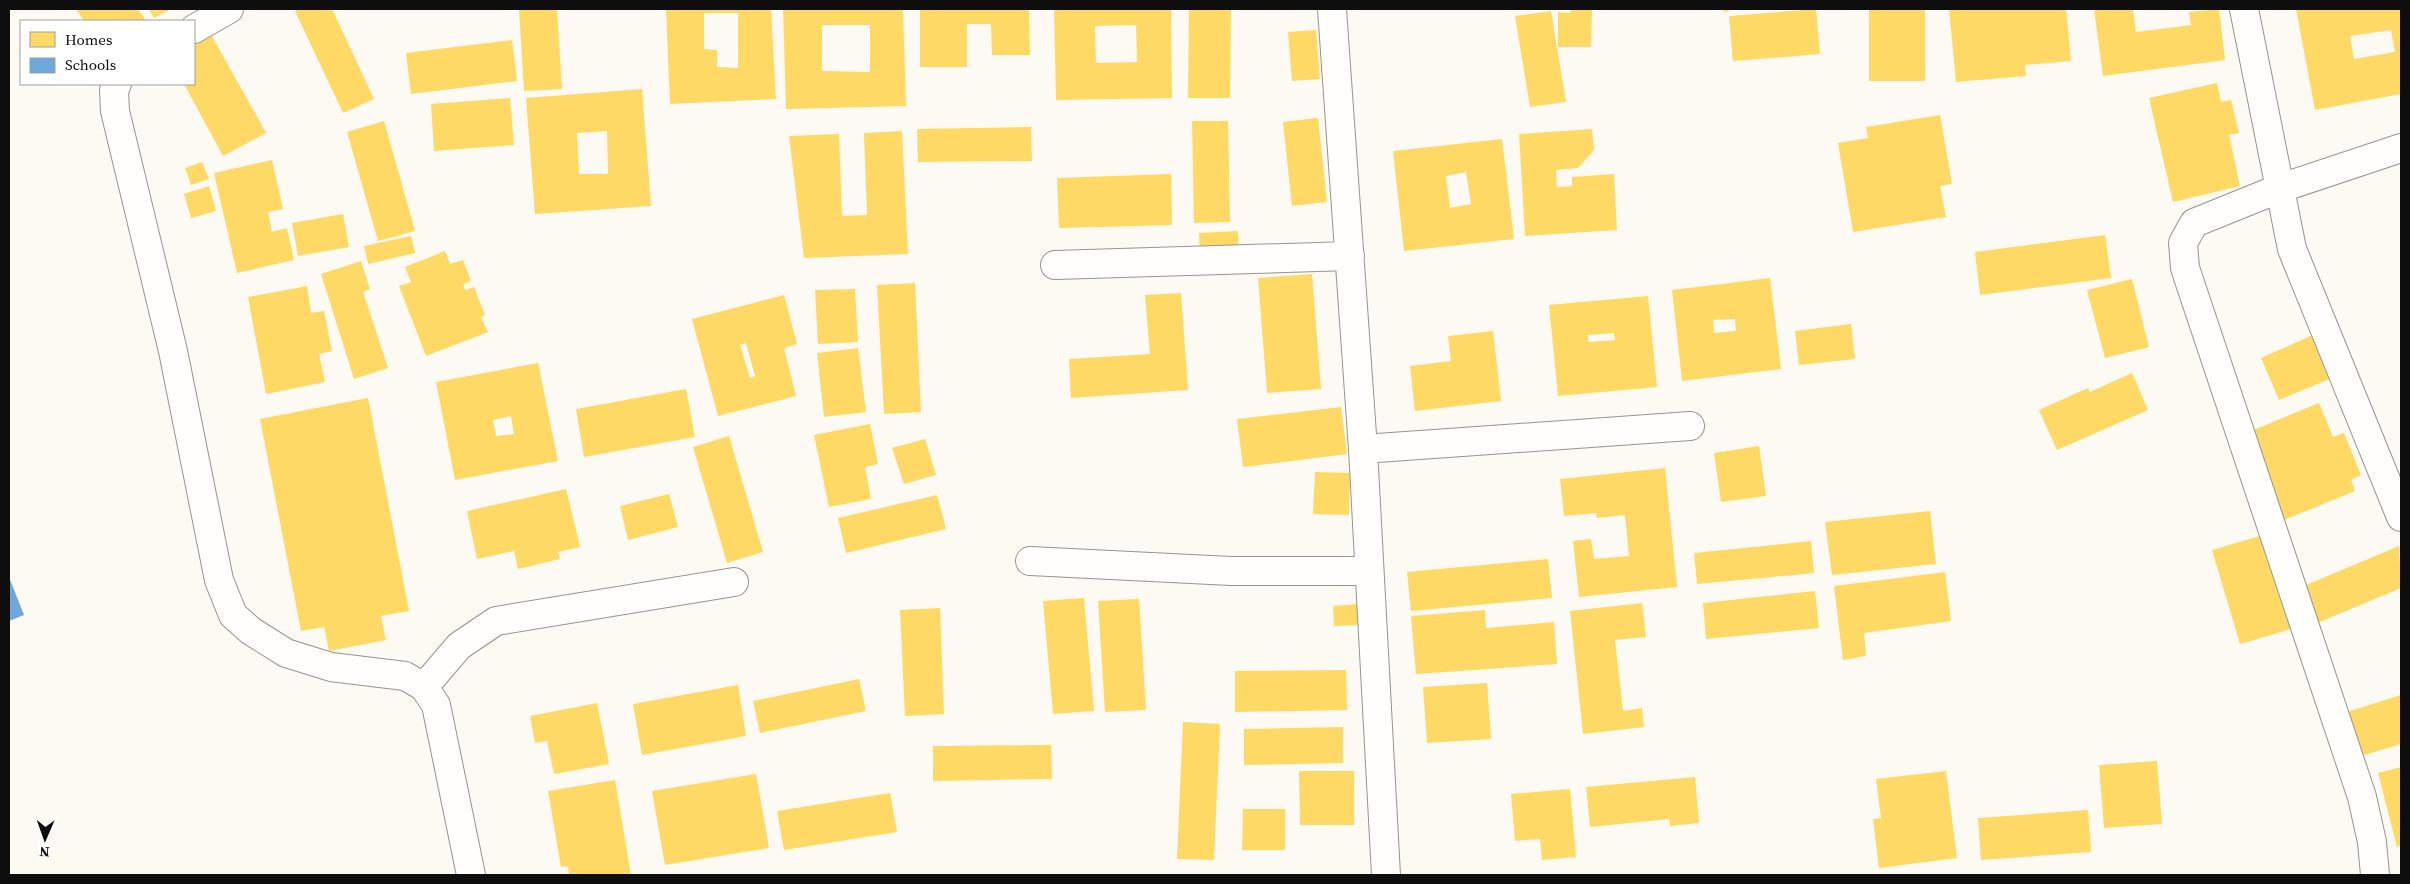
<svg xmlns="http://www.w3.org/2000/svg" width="2410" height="884" font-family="'Source Serif 4',serif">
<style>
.homes{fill:#ffd966;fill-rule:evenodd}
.schools{fill:#6fa8dc}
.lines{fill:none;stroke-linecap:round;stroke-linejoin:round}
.minor-casing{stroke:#959491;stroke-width:30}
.minor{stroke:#fffefd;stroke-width:28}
</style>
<rect width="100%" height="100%" fill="#fcfaf2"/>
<path class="homes" d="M76 9H138L146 21H84Z
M149 9H171L154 18Z
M300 9H332L374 99 343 113 295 11Z
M519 9H557L562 89 524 91Z
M666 9H771L776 99 670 104ZM704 13H738V68L717 67V50L704 49Z
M783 9H903L906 106 786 109ZM822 25H870V72L822 71Z
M920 9H1029L1030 55H992L991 24H967V67H920Z
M1054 9H1171L1172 98 1056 100ZM1136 25 1137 62 1096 63 1095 26Z
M1189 9H1231L1230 98H1188Z
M1571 9H1592L1591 47H1558V12L1570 13Z
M1723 9H1735L1724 12Z
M1816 9 1820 54 1733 61 1729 16Z
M1869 9H1925V81H1869Z
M1949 9H2066L2071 61 2025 65 2026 76 1956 82Z
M2094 9H2133L2136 32 2191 25 2189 12 2219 9 2225 60 2103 76Z
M2296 9H2401V94L2315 110ZM2391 30 2395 52 2354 59 2350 36Z
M1551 11 1566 102 1530 107 1515 16Z
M208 29 266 133 223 156 184 84H194V37Z
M1316 30 1320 79 1292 81 1288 32Z
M512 40 517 81 411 94 406 53Z
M2217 83 2221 102 2231 100 2239 133 2229 135 2240 186 2173 202 2149 98Z
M642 89 651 206 535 214 526 98ZM607 131 608 174H579L577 133Z
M510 98 514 145 434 151 431 104Z
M1940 115 1952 184 1940 186 1946 217 1853 232 1838 143 1868 138 1866 127Z
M1318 118 1327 202 1292 206 1283 122Z
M384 121 415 231 378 241 347 132Z
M1192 121H1228L1230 222 1194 223Z
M1031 127 1032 161 918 162 917 129Z
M1592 129 1594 150 1578 168 1556 170 1557 187 1572 186V177L1614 174 1617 230 1525 236 1519 134Z
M902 131 908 254 804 258 789 136 839 134 842 216 867 215 864 133Z
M1502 139 1514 239 1404 251 1393 151ZM1466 172 1471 204 1450 208 1446 176Z
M272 160 283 209 268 212 272 232 287 228 294 260 237 273 214 173Z
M202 162 209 179 191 185 185 168Z
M1171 174 1172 225 1059 228 1057 178Z
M209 186 216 211 191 218 184 194Z
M343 214 349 247 298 256 292 223Z
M1238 231 1239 255 1200 256 1199 233Z
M2105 235 2111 278 1980 295 1975 252Z
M411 236 415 253 368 264 364 246Z
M445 251 450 264 463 260 471 281 463 284 465 290 474 287 485 315 481 317 488 332 426 356 399 286 411 282 405 267Z
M361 261 370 289 363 292 388 368 354 379 321 274Z
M1312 274 1321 389 1267 393 1258 278Z
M1770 278 1781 369 1682 381 1672 290ZM1735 319 1736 331 1714 333 1713 320Z
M2132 279 2149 347 2105 358 2087 290Z
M915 283 921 412 884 414 877 285Z
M307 286 311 313 324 311 332 351 319 354 325 382 266 394 248 297Z
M855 289 858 342 818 344 815 290Z
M1181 293 1188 390 1071 398 1069 359 1150 354 1145 295Z
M784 295 797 344 784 348 796 396 718 416 692 319ZM746 343 755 376 750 378 740 345Z
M1648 296 1657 387 1558 396 1549 305ZM1614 333 1615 340 1588 342V335Z
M1851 324 1855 359 1799 365 1795 331Z
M1493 331 1501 401 1415 411 1410 366 1451 361 1448 336Z
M2313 335 2332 378 2279 400 2261 358Z
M858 348 866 412 824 417 817 353Z
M538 363 558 461 455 480 436 382ZM511 416 514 434 496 436 493 420Z
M2132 373 2148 410 2057 450 2039 410 2088 388 2090 392Z
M686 389 695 437 584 457 576 409Z
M368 398 409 611 381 616 386 640 329 651 324 627 301 631 260 419Z
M2319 403 2333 437 2344 433 2361 475 2351 480 2355 491 2282 521 2246 433Z
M1341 407 1347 454 1243 467 1237 419Z
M870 424 878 464 865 467 871 499 829 507 814 435Z
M729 436 763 552 727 563 693 447Z
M925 439 936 475 904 484 892 448Z
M1759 446 1766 496 1721 502 1714 453Z
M1665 468 1677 587 1579 597 1573 541 1591 539 1594 559 1629 556 1625 515 1597 518 1596 513 1564 516 1560 479Z
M1315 472 1350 473 1349 515 1313 514Z
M566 489 580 547 558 552 560 559 518 569 514 551 477 559 467 511Z
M669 494 678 527 628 540 620 506Z
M937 495 946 529 846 553 838 518Z
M1930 511 1936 564 1832 575 1825 522Z
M2263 535 2291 629 2240 644 2212 550Z
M1811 541 1814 573 1697 584 1694 553Z
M2399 546 2401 588 2315 624 2299 588Z
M1548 559 1552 598 1411 611 1407 572Z
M1945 572 1951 621 1864 633 1866 656 1843 660 1834 586Z
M1815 591 1819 628 1706 639 1703 603Z
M1084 598 1094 711 1053 714 1043 601Z
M1139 599 1146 710 1105 712 1098 601Z
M1642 603 1646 637 1615 640 1623 711 1642 708 1644 727 1583 734 1570 611Z
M1357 604 1358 625 1334 626 1333 606Z
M940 608 944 714 905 716 900 610Z
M1485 610 1486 628 1554 622 1557 664 1416 674 1411 616Z
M1346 670 1347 710 1235 712V671Z
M859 679 866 711 760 733 753 701Z
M1487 683 1491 739 1427 743 1423 687Z
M738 685 746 736 642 755 633 704Z
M2401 695V744L2361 756 2347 712Z
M597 703 609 764 554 774 547 741 535 743 530 716Z
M1183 722 1220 724 1214 860 1177 859Z
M1343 727V763L1244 765V729Z
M1051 745 1052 779 933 781V746Z
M2157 761 2162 824 2104 828 2099 765Z
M2401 767V845L2397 847 2378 773Z
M1299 771H1354V825H1300Z
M1946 771 1957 858 1879 868 1873 819 1881 818 1876 779Z
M756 774 769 848 665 865 652 791Z
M1695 777 1699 823 1670 826 1669 819 1590 827 1586 787Z
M615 780 631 875H569L568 866 561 867 548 791Z
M1570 789 1576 857 1542 860 1540 839 1515 841 1511 794Z
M890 793 897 832 784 850 777 811Z
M1243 809H1285V850H1242Z
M2088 810 2091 852 1981 860 1978 818Z"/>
<path class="schools" d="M9 577 24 615 9 621Z"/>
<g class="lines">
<defs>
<path id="minor" d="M1332 9 1363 449 1386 875
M2244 9 2292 249 2401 517
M194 29 229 9
M117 84 114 90 115 111 173 351 219 580 233 615 251 631 286 653 331 667 405 676 424 687 436 705 471 875
M1055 265 1350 256
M1363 449 1690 426
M1030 561 1231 571H1369
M424 687 459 646 496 621 734 582
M2375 875 2372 842 2362 797 2185 268 2183 243 2194 223 2278 189 2401 148"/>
</defs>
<use href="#minor" class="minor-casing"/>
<use href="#minor" class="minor"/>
</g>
<rect width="2410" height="884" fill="none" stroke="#0e0e0e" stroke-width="20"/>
<rect x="20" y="20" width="175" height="65" fill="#ffffff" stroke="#9f9f9f"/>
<rect x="30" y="32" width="25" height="15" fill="#ffd966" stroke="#9f9f9f"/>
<text x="65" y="45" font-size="15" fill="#0e0e0e">Homes</text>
<rect x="30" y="58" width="25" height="15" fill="#6fa8dc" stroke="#9f9f9f"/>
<text x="65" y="70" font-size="15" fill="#0e0e0e">Schools</text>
<g transform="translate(45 839) rotate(182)" stroke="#ffffff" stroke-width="4" paint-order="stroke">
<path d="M0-4L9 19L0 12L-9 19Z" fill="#0e0e0e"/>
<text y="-8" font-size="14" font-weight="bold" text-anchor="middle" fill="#0e0e0e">N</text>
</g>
</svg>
